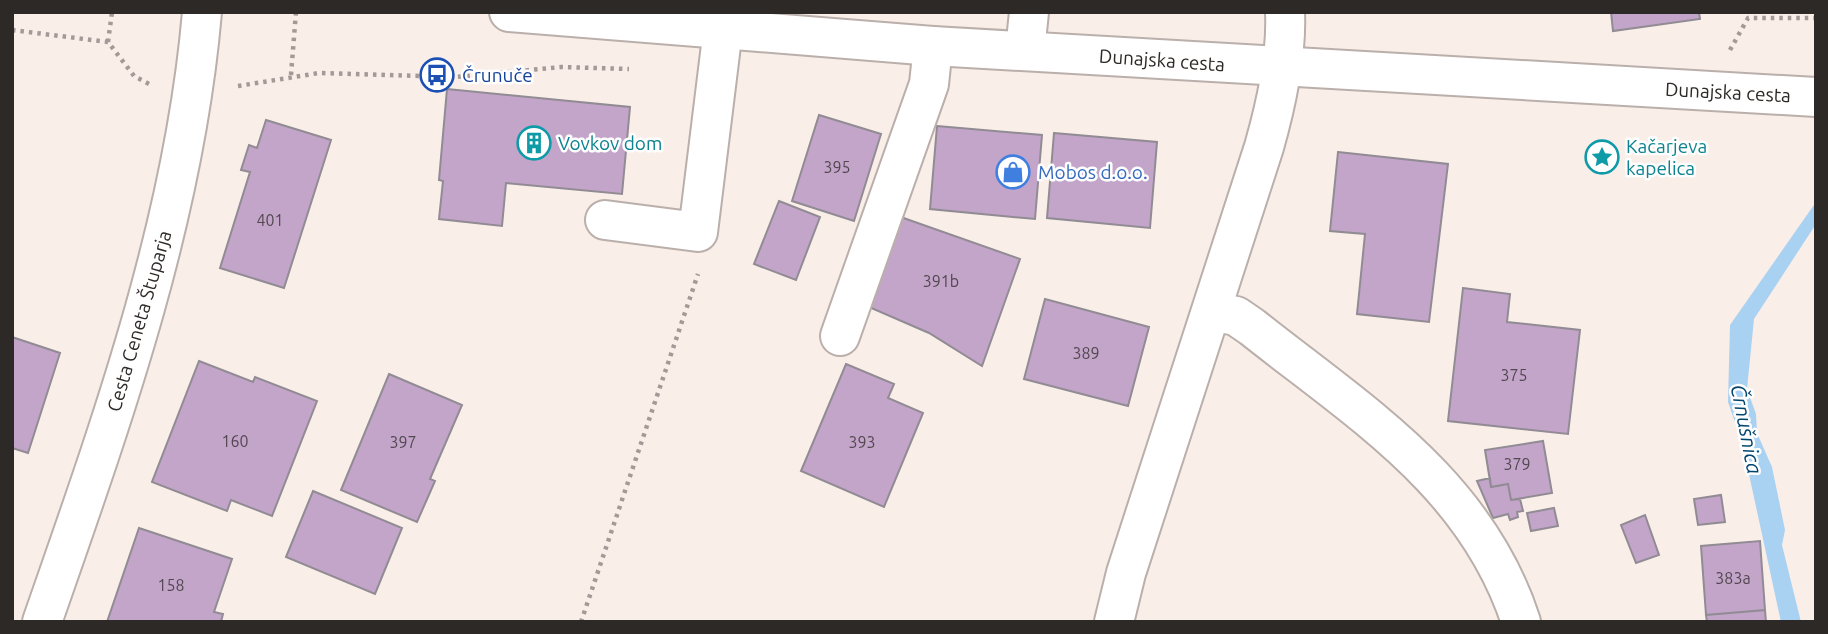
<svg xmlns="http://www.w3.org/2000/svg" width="1828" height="634" font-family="Ubuntu,sans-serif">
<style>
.water{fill:#a9d1f1}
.building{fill:#c3a5ca;stroke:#918b93;stroke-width:2}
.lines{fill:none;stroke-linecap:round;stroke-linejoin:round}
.minor-casing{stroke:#baafaa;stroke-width:42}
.major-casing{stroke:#baafaa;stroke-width:42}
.path{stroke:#a39a97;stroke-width:4.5;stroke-dasharray:3.5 5;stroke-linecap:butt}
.minor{stroke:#fff;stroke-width:38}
.major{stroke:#fff;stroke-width:38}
.labels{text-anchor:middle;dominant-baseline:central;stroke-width:5;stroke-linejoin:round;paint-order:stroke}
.number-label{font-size:16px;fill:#524850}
.street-label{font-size:19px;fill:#2d2927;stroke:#fefefe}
.transit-label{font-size:19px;fill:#164399;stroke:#fefefe;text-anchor:start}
.culture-label{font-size:19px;fill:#0d838f;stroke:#fefefe;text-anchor:start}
.shop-label{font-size:19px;fill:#366cbe;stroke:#fefefe;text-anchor:start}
.water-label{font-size:21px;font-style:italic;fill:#00456d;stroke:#fefefe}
</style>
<rect width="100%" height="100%" fill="#faeee9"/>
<path class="water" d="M1816 202V224L1754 319 1747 389 1756 414 1757 433 1772 467 1785 530 1782 545 1801 622H1781L1742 442 1728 402 1730 325Z"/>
<path class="building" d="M1611 12H1699L1700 19 1613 31Z
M447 89 630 107 622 194 506 183 502 226 439 219 443 181 439 180Z
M819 115 881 134 854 221 792 201Z
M266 120 331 140 284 288 220 268 250 172 241 170 249 145 257 148Z
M937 126 1042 135 1035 219 930 209Z
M1054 133 1157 142 1150 228 1047 218Z
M1594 147 1611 148 1608 167 1599 170 1594 167Z
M1338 152 1448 164 1429 322 1357 314 1365 234 1330 231Z
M779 201 820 217 796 280 754 264Z
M895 215 1020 259 982 366 929 333 862 304Z
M1463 288 1510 294 1507 322 1580 330 1568 434 1448 421Z
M1045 299 1149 327 1128 406 1024 379Z
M12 337 60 353 28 453 12 448Z
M199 361 253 382 255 377 317 401 272 516 231 500 227 511 152 482Z
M846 364 894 384 888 398 923 413 884 507 801 471Z
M389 374 462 405 430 479 435 481 417 522 341 490Z
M1543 441 1552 493 1511 500 1508 484 1491 487 1485 450Z
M1490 478 1491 487 1508 484 1511 500 1520 499 1523 511 1517 512 1518 517 1510 520 1508 514 1493 518 1477 481Z
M313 491 402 528 375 594 286 557Z
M1721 495 1725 522 1698 525 1694 499Z
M1554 508 1558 526 1531 531 1527 513Z
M1645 515 1659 555 1636 563 1621 525Z
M139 528 232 559 214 612 223 614 221 622H107Z
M1760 541 1765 610 1706 615 1701 546Z
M1765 610 1766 622H1707L1706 615Z"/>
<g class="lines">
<defs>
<path id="minor" d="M1025 51 1029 12
M605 220 698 232 723 29
M1211 311 1236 316 1252 327C1360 413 1476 483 1521 622
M840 336 929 84 933 46
M42 622C111 424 184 222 202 12
M1114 622 1126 573 1264 147C1276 105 1287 56 1285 12"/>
<path id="major" d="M509 12 933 46 1816 97"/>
</defs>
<use href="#minor" class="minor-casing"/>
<use href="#major" class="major-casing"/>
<path class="path" d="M12 30 108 42 134 76 149 84
M108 42 112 12
M1730 50 1748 18H1816
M291 75 296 12
M238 86 319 73 456 77 561 67 629 69
M581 622 698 274"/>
<use href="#minor" class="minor"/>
<use href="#major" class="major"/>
</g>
<defs>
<symbol id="bus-ring" viewBox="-11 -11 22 22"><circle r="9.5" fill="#fefefe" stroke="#1a4fb4" stroke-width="1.5"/><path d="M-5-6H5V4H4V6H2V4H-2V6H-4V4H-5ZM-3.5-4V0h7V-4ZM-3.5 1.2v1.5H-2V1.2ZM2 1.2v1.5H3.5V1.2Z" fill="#1a4fb4"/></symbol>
<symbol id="building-ring" viewBox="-11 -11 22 22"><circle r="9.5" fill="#fefefe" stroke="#0f9aa8" stroke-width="1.5"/><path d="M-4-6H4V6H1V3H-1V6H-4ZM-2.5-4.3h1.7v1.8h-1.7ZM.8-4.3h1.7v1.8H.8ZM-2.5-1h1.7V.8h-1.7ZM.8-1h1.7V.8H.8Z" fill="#0f9aa8"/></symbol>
<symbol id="sight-ring" viewBox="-11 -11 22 22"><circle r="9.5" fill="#fefefe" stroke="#0f9aa8" stroke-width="1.5"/><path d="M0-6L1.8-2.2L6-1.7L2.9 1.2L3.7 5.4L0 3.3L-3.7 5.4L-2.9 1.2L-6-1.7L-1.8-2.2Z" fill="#0f9aa8"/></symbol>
<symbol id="shop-ring" viewBox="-11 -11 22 22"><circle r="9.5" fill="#fefefe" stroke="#3f7fe0" stroke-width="1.5"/><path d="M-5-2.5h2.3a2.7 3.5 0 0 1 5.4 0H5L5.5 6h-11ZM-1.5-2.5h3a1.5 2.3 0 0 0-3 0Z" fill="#3f7fe0"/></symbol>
</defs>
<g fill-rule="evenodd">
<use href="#bus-ring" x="418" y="56" width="38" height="38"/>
<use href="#building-ring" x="515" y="124" width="38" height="38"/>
<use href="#sight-ring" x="1583" y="138" width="38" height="38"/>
<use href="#shop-ring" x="994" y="153" width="38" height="38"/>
</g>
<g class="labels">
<g class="number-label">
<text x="837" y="167">395</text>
<text x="270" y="220">401</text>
<text x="941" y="281">391b</text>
<text x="1086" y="353">389</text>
<text x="1514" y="375">375</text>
<text x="235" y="441">160</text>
<text x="403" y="442">397</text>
<text x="862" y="442">393</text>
<text x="1517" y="464">379</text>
<text x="1733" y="578">383a</text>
<text x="171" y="585">158</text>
</g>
<g class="street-label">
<text transform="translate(1162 60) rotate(4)">Dunajska cesta</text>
<text transform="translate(1728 92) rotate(3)">Dunajska cesta</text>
<text transform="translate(139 321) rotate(-74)">Cesta Ceneta Štuparja</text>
</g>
<g class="transit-label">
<text x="462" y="75">Črunuče</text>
</g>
<g class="culture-label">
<text x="558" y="143">Vovkov dom</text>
<text x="1626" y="146">Kačarjeva<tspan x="1626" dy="22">kapelica</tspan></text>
</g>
<g class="shop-label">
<text x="1038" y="172">Mobos d.o.o.</text>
</g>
<g class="water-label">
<text transform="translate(1747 429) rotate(79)">Črnušnica</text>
</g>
</g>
<rect width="1828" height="634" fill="none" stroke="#2d2927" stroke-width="28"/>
</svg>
